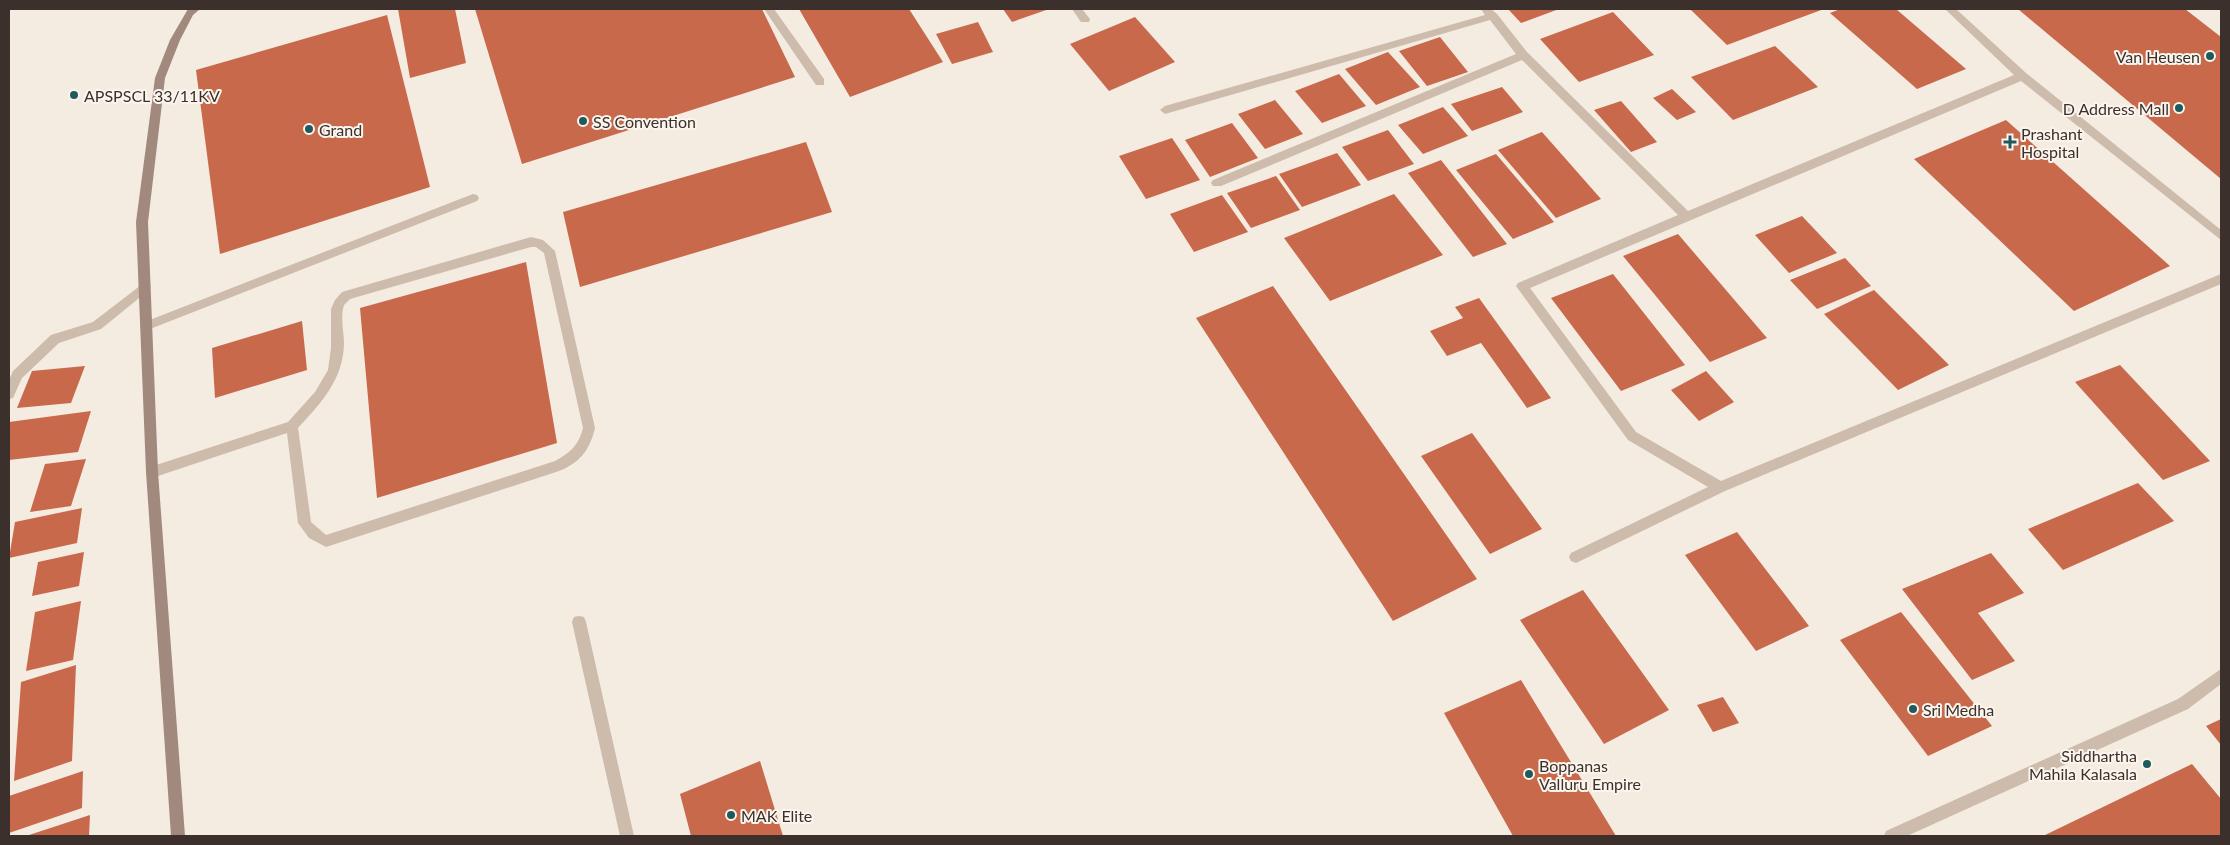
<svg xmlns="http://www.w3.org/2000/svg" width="2230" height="845" font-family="Lato,sans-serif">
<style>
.building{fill:#c8694b}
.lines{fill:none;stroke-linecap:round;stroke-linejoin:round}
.lane{fill:#cdbbac;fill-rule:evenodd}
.street{fill:#cdbbac;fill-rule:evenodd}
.secondary{fill:#a18a7d;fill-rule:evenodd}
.poi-dot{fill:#1f5a5e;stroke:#fbf5ee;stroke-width:2}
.labels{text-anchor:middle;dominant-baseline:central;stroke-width:4;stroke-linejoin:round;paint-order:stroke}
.poi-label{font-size:16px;fill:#3b302b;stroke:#fbf5ee;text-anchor:start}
</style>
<rect width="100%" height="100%" fill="#f4ebe1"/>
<path class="building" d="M398 9H455L466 63 410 78Z
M475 9H762L795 77 522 164Z
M799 9H909L943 62 850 97Z
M1003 9H1049L1012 22Z
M1508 9H1559L1521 23Z
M1690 9H1824L1727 45Z
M1840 9H1896L1966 69 1917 89 1830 13Z
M2018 9H2185L2221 37V179Z
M1613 12 1654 55 1579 82 1540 39Z
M387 15 430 187 220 254 196 70Z
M1135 17 1175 62 1109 91 1070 44Z
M978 22 993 52 952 64 936 34Z
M1440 37 1468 72 1427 86 1399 51Z
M1775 46 1818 87 1733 120 1691 77Z
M1388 52 1420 87 1376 105 1345 69Z
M1339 74 1366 106 1322 123 1295 91Z
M1502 87 1523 112 1472 131 1451 104Z
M1672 89 1696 112 1677 120 1653 98Z
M1275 100 1303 134 1265 149 1238 114Z
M1621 101 1657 142 1631 152 1594 110Z
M1443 107 1468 136 1423 154 1398 125Z
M2006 120 2170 266 2074 311 1914 159Z
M1232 123 1258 158 1210 177 1185 140Z
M1388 130 1414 164 1368 181 1342 147Z
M1542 132 1601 199 1556 218 1498 150Z
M1172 138 1200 180 1146 199 1119 156Z
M806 142 832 212 580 287 563 212Z
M1337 153 1361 185 1302 207 1279 174Z
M1496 154 1554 222 1513 239 1456 170Z
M1441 160 1507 244 1473 257 1408 173Z
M1276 176 1300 210 1251 228 1227 193Z
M1394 194 1443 255 1330 301 1284 238Z
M1222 195 1248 232 1194 252 1170 214Z
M1802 216 1837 253 1789 273 1755 235Z
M1678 234 1767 338 1710 362 1623 256Z
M1845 258 1871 286 1817 309 1790 280Z
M526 262 557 443 377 498 360 308Z
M1613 274 1685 365 1621 391 1551 298Z
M1273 286 1477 579 1393 621 1196 318Z
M1874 290 1949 365 1898 390 1824 314Z
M1479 298 1551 398 1527 408 1481 343 1447 356 1430 331 1463 318 1455 307Z
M302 321 307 370 215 398 212 348Z
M2120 365 2210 461 2163 480 2075 382Z
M85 366 71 403 17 408 32 371Z
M1706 371 1734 402 1699 421 1671 390Z
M91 411 78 452 9 460V422Z
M1472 433 1542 529 1490 554 1421 456Z
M86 459 71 506 30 512 45 464Z
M2138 483 2174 521 2063 570 2028 529Z
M82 508 77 543 9 558 15 522Z
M1737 532 1809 626 1756 651 1685 555Z
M84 552 79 586 32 596 38 562Z
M1991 553 2024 593 1978 613 2015 661 1972 680 1902 589Z
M1583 590 1669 710 1604 744 1520 620Z
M81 601 73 660 26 671 35 612Z
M1901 612 1992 726 1928 756 1840 640Z
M76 665 72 761 14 781 21 682Z
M1521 680 1616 836H1513L1444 713Z
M1723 697 1739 723 1713 732 1697 705Z
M2221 719V745L2206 726Z
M760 761 783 836H691L680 794Z
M2192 764 2221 799V836H2043Z
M83 771 82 808 9 833V796Z
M90 815 89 836H26Z"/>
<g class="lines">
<path class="lane" d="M764 9H774L824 79V85H816Z
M473 194 477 195 479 198 477 201 150 329H142L140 326 142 323Z
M531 237 543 240 555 251 595 428C590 449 580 463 559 471L326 547 309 538 298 523 287 433 152 478 147 476 146 472 147 468 288 422 315 392 328 370 331 348V309L335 300 342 292ZM531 247H536L544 253 583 428C579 445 570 453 555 461L326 535 311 522 298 428C321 403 343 380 344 344 344 332 340 317 344 305L350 299Z"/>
<path class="street" d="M1072 9H1082L1090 19 1089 22H1081Z
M1481 9H1491L1497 14 1527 52 1688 211 2014 75 1945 9H1956L2026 73 2221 230V240L2021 81 1530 288 1636 432 1721 481 2221 274V284L1725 491 1576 563 1571 561 1569 557 1571 553 1708 487 1628 440 1516 286 1518 283 1678 215 1522 60 1221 186H1213L1211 183 1213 180 1516 54 1490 20 1165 114 1160 110 1165 106 1485 15Z
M145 282 149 284 151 287 149 290 101 329 59 343 22 378 13 398 9 399V380L13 371 51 335 93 322Z
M579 616 584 617 586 622 634 836H620L572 622 574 617Z
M2221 669V684L2188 709 1907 836H1884L1886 831 2178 699Z"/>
<path class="secondary" d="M188 9H200L193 15 180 40 165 78 148 222 158 472 185 836H171L146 472 136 222 155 78 170 40Z"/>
</g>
<g class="poi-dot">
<circle cx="2210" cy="56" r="5"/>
<circle cx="74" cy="95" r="5"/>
<circle cx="2179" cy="108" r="5"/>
<circle cx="583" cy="121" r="5"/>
<circle cx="309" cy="129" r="5"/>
<path d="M2007.5 134.5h5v5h5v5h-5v5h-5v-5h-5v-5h5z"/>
<circle cx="1913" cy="709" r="5"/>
<circle cx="2147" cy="764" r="5"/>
<circle cx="1529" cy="774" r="5"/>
<circle cx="731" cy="815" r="5"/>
</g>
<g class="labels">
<g class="poi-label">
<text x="2200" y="56" text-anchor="end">Van Heusen</text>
<text x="84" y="95">APSPSCL 33/11KV</text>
<text x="2169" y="108" text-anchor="end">D Address Mall</text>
<text x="593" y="121">SS Convention</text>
<text x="319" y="129">Grand</text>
<text x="2021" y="133">Prashant<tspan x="2021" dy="18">Hospital</tspan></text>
<text x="1923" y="709">Sri Medha</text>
<text x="2137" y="755" text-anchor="end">Siddhartha<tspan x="2137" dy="18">Mahila Kalasala</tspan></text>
<text x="1539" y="765">Boppanas<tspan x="1539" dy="18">Valluru Empire</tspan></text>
<text x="741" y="815">MAK Elite</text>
</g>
</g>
<rect width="2230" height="845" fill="none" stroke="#3b302b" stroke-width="20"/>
</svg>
